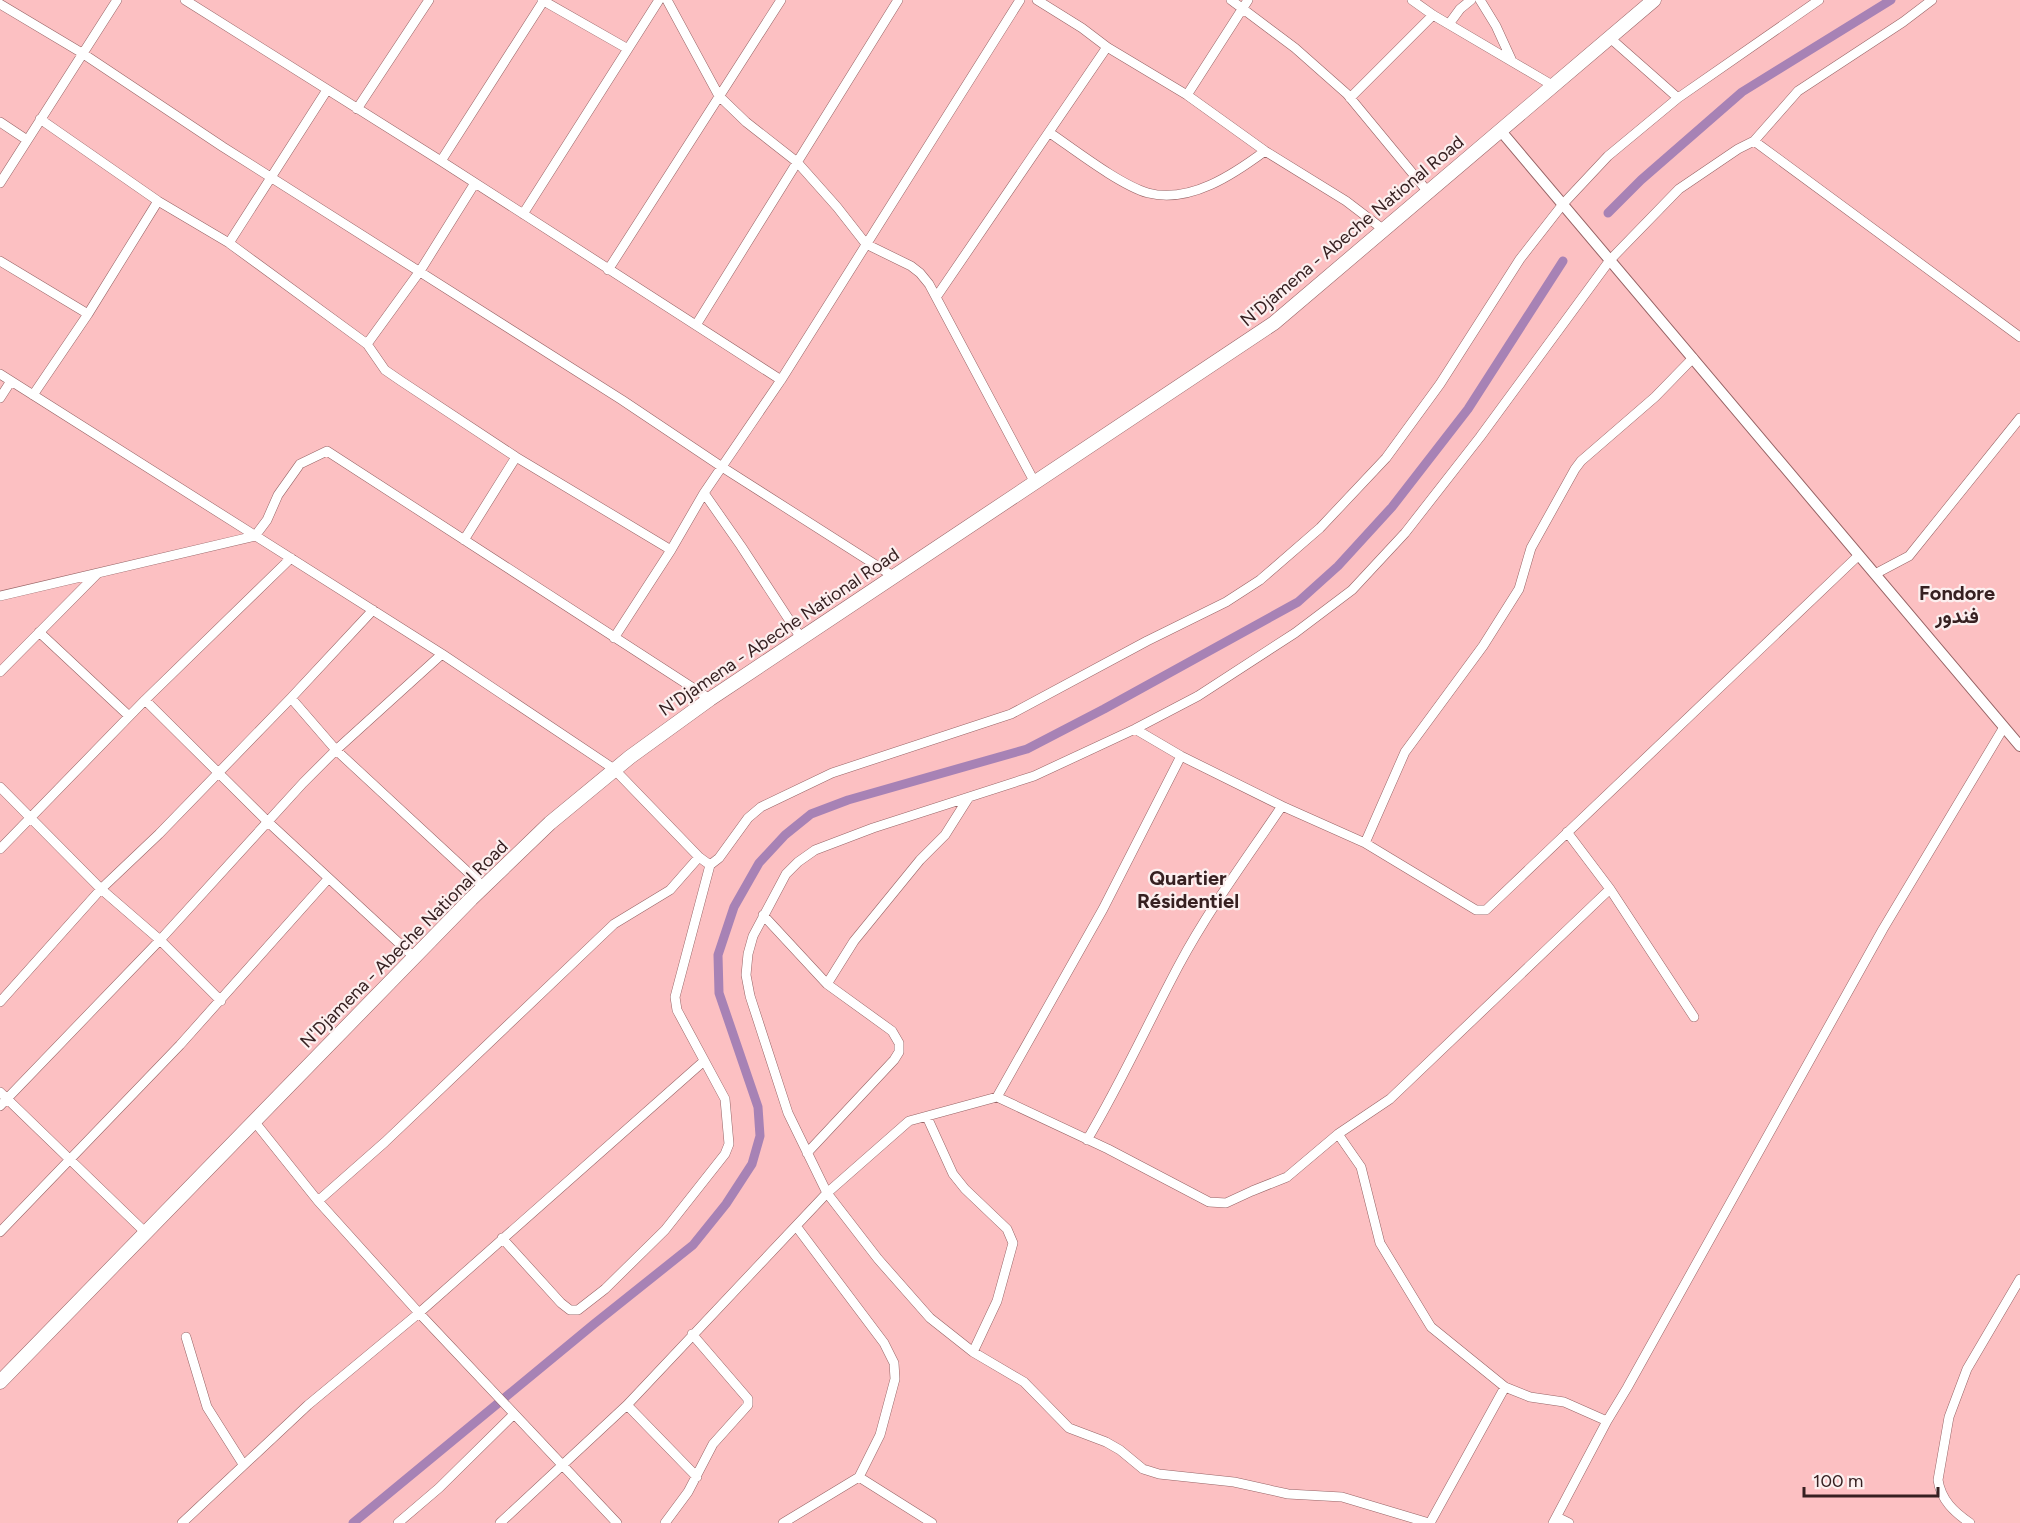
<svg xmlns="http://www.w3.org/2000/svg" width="2020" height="1523" font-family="Figtree,Vazirmatn,sans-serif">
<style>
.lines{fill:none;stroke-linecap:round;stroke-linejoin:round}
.canal{stroke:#a782b5;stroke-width:9}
.minor-casing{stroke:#976365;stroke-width:10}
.major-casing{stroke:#976365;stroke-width:12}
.highway-casing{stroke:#976365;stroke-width:15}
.minor{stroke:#fff;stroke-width:9}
.major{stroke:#fff;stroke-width:10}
.highway{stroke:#fff;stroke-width:14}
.labels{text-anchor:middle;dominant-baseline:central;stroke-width:4.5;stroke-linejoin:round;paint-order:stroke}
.street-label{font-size:18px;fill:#362021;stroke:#fcefef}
.neighbourhood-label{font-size:20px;font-weight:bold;fill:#362021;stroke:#fcefef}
</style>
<rect width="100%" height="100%" fill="#fcc0c2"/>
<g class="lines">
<path class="canal" d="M1608 213 1641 180 1742 92 1891 0
M353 1523 594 1324 693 1245 726 1204 752 1164 760 1136 758 1107 719 993 718 955 734 907 759 863 785 835 811 814 848 800 1027 749 1104 709 1298 602 1338 566 1392 507 1468 409 1563 261"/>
<defs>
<path id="minor" d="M185 0 441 161 781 380
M542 0 628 49
M667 0 719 96 746 122 797 162 837 207 866 244 911 266 920 273 929 284 1035 483
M1037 0 1082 28 1107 47 1187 95 1265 151 1346 201 1384 230
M1231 0 1295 48 1347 94 1428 192
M1412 0 1433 15 1552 85
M1480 0 1496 26 1512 61
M0 4 82 53 223 147 622 400 722 467 893 576
M1449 24 1460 9 1471 0
M1610 38 1678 98
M1187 95 1248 0
M1350 98 1433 15
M357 109 429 0
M40 119 158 201 229 243 367 344 385 370 401 381 516 457 671 550 704 493 781 380 1020 0
M0 122 27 140
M1050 133C1075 150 1120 185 1148 193 1190 204 1234 174 1265 151
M1754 141 2020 337
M441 161 544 0
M0 183 117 0
M523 214 659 0
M229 243 327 90
M0 261 88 314
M608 270 781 0
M937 296 1107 47
M696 325 898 0
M367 344 420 271 475 183
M0 374 442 654 614 769 699 857 710 865
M33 395 88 314 158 201
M0 398 11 381
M704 493 741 546 801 638
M464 540 516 457
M1875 574 1909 556 2020 418
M0 596 255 536 267 520 278 495 300 464 327 451 710 699
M39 632 129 716
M614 638 671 550
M0 672 97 574
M291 698 336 750 484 887
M145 700 268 822 414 957
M1135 729 1181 756 1282 806
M0 787 101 889 160 940 221 1001
M1567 832 1610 889 1694 1017
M1365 843 1405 752 1483 646 1519 589 1531 548 1575 469 1581 461 1655 397 1693 358
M0 849 145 700 291 558
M763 915 827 984 892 1031 899 1043V1052L894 1060 807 1153
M827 984 854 941 920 860 945 835 969 797
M0 1002 101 889 159 834 291 698 373 610
M0 1092 146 1233
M997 1097 1103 909 1181 756
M0 1106 160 940 303 783 336 750 442 654
M927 1117 953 1174 965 1189 1007 1229 1013 1243 997 1301 973 1352
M254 1121 318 1201 419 1313 617 1523
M1338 1134 1361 1167 1380 1243 1431 1327 1505 1387 1530 1397 1564 1402 1607 1421
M1087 1140C1121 1083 1148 1023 1179 965 1209 909 1247 858 1282 806L1365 843 1476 910H1486L1859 555
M318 1201 385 1142 614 924 670 890 699 857
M0 1232 180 1045 328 879
M502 1238 561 1303 570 1310H578L605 1289 665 1230 725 1154 729 1144 725 1099 677 1010 675 997 710 865 719 858 748 818 761 807 832 773 1011 714 1147 641 1226 602 1260 580 1320 528 1386 458 1440 384 1520 259 1563 204 1608 156 1678 98 1819 0
M186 1337 207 1407 243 1464
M627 1405 697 1477
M859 1477 932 1523
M1557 1517 1569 1523
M182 1523 308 1405 419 1313 704 1061
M398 1523 439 1488 514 1414
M500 1523 627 1405 827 1193 909 1121 997 1097 1108 1149 1209 1202 1226 1203 1252 1191 1287 1177 1338 1134 1390 1099 1610 889
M665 1523 688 1492 713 1444 748 1405V1399L692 1334
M783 1523 859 1477 880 1435 895 1379 894 1363 884 1343 796 1226
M1429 1523 1342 1497 1288 1494 1234 1482 1159 1474 1143 1469 1120 1450 1106 1442 1069 1428 1024 1382 973 1352 930 1318 878 1259 827 1193 788 1113 750 996 746 975 748 954 753 936 786 874 798 862 815 850 873 828 1034 776 1135 729 1198 696 1295 633 1352 590 1405 533 1480 437 1610 260 1679 189 1738 149 1754 141 1798 91 1903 22 1932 0
M1430 1523 1505 1387
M1553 1523 1607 1421 1627 1388 1883 929 2004 727
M1970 1523C1954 1512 1941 1500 1938 1480L1949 1417 1967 1369 2020 1279"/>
<path id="major" d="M1500 130 2020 746"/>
<path id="highway" d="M0 1382 471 899 550 823 630 757 710 699 1274 323 1654 0"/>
</defs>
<use href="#minor" class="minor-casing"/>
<use href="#major" class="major-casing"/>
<use href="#highway" class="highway-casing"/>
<use href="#minor" class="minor"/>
<use href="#major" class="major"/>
<use href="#highway" class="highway"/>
</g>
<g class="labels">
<g class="street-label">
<text transform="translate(1352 231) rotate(-40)">N'Djamena - Abeche National Road</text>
<text transform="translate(779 632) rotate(-34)">N'Djamena - Abeche National Road</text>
<text transform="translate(404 944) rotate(-45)">N'Djamena - Abeche National Road</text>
</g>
<g class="neighbourhood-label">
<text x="1957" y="593">Fondore<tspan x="1957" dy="23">فندور</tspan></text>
<text x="1188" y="878">Quartier<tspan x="1188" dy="23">Résidentiel</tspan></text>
</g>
</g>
<path d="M1804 1487v9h134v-9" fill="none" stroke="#362021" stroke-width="3"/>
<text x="1813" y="1487" font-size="18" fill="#362021" stroke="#fcefef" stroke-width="4.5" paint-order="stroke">100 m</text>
</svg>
